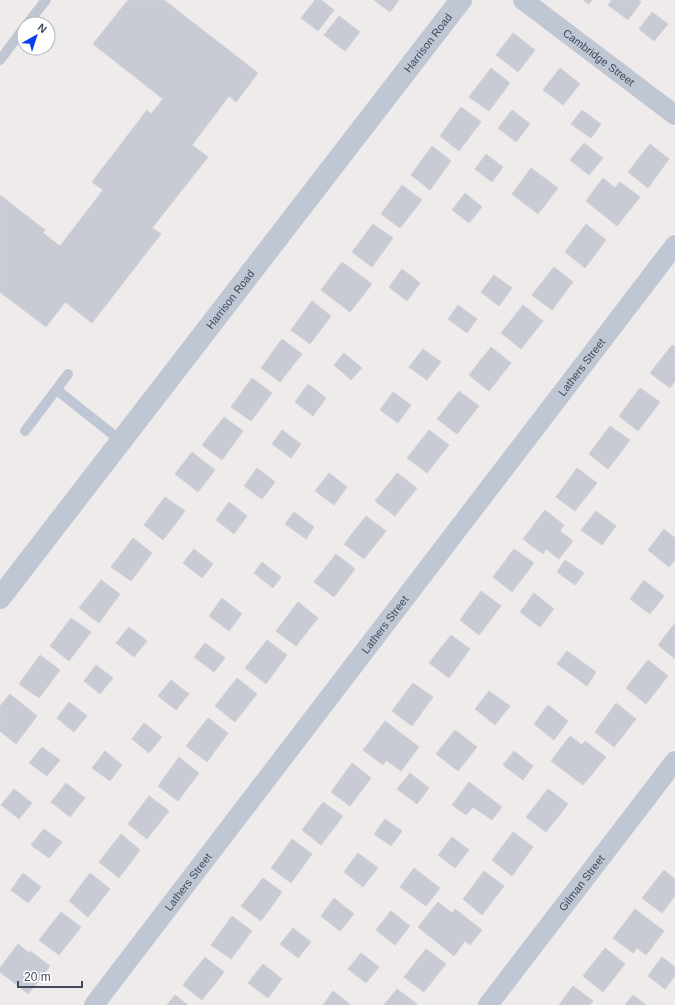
<svg xmlns="http://www.w3.org/2000/svg" width="675" height="1005" font-family="Helvetica,sans-serif">
<style>
.building{fill:#c9cbd4;stroke:#cecfd8}
.lines{fill:none;stroke-linecap:round;stroke-linejoin:round}
.service{stroke:#bfc7d5;stroke-width:10}
.minor{stroke:#bfc7d5;stroke-width:20}
.tertiary{stroke:#bfc7d5;stroke-width:22}
.labels{text-anchor:middle;dominant-baseline:central;stroke-width:3;stroke-linejoin:round;paint-order:stroke}
.street-label{font-size:11px;fill:#424a5a;stroke:#fff}
</style>
<rect width="100%" height="100%" fill="#efebeb"/>
<path class="building" d="M128 0H164L258 73 236 102 229 96 192 145 208 157 152 228 161 234 92 323 65 302 46 327 0 292V195L45 230 43 233 60 246 103 190 92 182 147 110 151 114 163 99 93 44Z
M315 0H321L334 10 318 31 301 18Z
M374 0H399L390 12Z
M583 0H592L589 4Z
M612 0H638L641 2 628 20 608 5Z
M652 12 668 24 654 41 639 29Z
M339 16 360 32 345 51 324 35Z
M513 33 535 50 518 72 496 55Z
M491 68 510 83 489 111 469 97Z
M560 68 580 84 563 105 543 90Z
M461 107 481 122 459 151 440 136Z
M512 110 530 124 516 142 498 128Z
M582 110 601 124 591 138 571 124Z
M584 143 603 158 589 175 570 160Z
M650 144 669 159 648 188 628 172Z
M432 146 451 161 430 190 411 175Z
M486 154 503 167 492 182 475 169Z
M531 168 558 188 538 214 512 194Z
M603 178 615 188 620 182 640 197 617 226 586 201Z
M402 185 422 200 400 228 381 214Z
M465 193 482 207 469 223 452 210Z
M373 224 393 238 372 267 352 252Z
M586 224 606 240 585 268 565 252Z
M342 262 372 284 350 312 321 290Z
M554 267 573 282 552 310 532 295Z
M402 269 420 283 407 301 389 287Z
M494 275 512 288 499 306 481 292Z
M312 301 331 316 310 344 291 330Z
M458 305 477 319 467 333 448 319Z
M523 305 543 321 521 349 501 333Z
M282 339 302 354 280 382 261 368Z
M672 345 675 347V381L670 388 650 373Z
M491 347 511 363 489 391 469 375Z
M423 349 441 362 427 380 409 367Z
M344 353 362 368 351 380 334 365Z
M252 378 272 393 251 421 231 407Z
M308 384 326 398 313 416 295 402Z
M640 388 660 402 638 431 619 416Z
M459 391 479 406 457 434 437 419Z
M393 392 411 405 398 423 380 410Z
M224 417 243 431 222 460 202 445Z
M610 426 630 440 608 469 589 454Z
M282 430 301 444 291 458 272 444Z
M429 430 449 445 427 473 407 458Z
M192 452 215 470 198 492 175 474Z
M257 468 275 482 262 499 244 486Z
M577 468 597 483 575 511 556 497Z
M329 473 347 487 334 505 315 491Z
M397 473 417 488 395 516 375 501Z
M165 497 185 511 163 540 144 525Z
M229 502 247 516 234 534 216 520Z
M545 510 564 525 560 531 573 541 559 559 546 549 543 554 523 539Z
M596 511 616 526 602 545 581 530Z
M294 512 314 527 306 539 285 524Z
M366 516 386 531 364 559 344 544Z
M664 529 675 538V560L669 567 648 550Z
M133 538 152 553 131 581 111 567Z
M194 549 213 564 202 578 183 563Z
M514 549 534 563 512 592 493 577Z
M336 554 355 569 334 597 314 582Z
M565 560 584 573 575 585 557 572Z
M262 562 281 577 273 588 254 573Z
M101 580 120 594 99 623 79 608Z
M644 580 664 596 650 614 630 599Z
M481 591 501 606 479 635 460 620Z
M534 593 554 609 540 627 520 612Z
M222 598 242 614 229 631 209 616Z
M298 602 318 618 296 646 276 631Z
M71 618 91 632 69 661 50 646Z
M675 623V659L658 645Z
M129 627 147 641 134 657 116 643Z
M451 635 470 649 449 678 429 663Z
M267 640 287 655 266 684 245 668Z
M205 643 225 658 214 672 194 657Z
M567 651 596 672 587 686 557 664Z
M40 655 60 670 39 698 19 684Z
M648 660 668 676 646 704 626 688Z
M96 665 113 678 100 694 84 681Z
M237 678 257 694 235 722 215 706Z
M171 680 189 694 176 710 158 696Z
M413 683 433 697 412 726 392 711Z
M489 691 510 706 495 725 475 709Z
M10 694 37 716 16 744 0 731V706Z
M69 702 87 716 74 732 57 718Z
M616 703 636 719 614 747 595 732Z
M548 705 568 721 554 740 534 724Z
M208 718 228 733 207 762 186 746Z
M385 721 419 747 401 771 386 760 383 765 363 750Z
M144 723 162 737 149 753 132 739Z
M455 730 477 747 458 771 436 754Z
M570 736 582 745 585 741 606 757 583 785 551 761Z
M42 747 60 760 47 776 29 763Z
M105 751 122 765 110 781 92 768Z
M514 751 533 766 523 780 503 765Z
M179 757 199 773 178 801 158 786Z
M352 763 371 778 350 806 331 792Z
M410 773 429 788 417 804 397 789Z
M469 782 502 807 492 820 473 807 466 815 452 805Z
M66 783 85 798 70 817 51 802Z
M14 789 32 803 19 819 1 805Z
M548 789 568 804 546 832 526 817Z
M149 796 169 811 147 839 128 824Z
M323 802 343 816 321 845 302 830Z
M385 819 402 831 391 846 374 834Z
M44 829 62 842 49 858 31 845Z
M513 832 533 847 512 876 492 860Z
M121 834 140 850 119 878 99 862Z
M452 837 469 850 455 868 438 855Z
M292 839 312 854 291 883 271 868Z
M358 853 378 868 363 887 344 872Z
M414 868 440 888 426 906 400 887Z
M664 870 675 879V896L662 913 642 898Z
M484 871 504 886 482 915 463 899Z
M23 873 41 887 28 903 11 890Z
M90 873 110 889 88 917 69 901Z
M263 878 282 892 261 921 241 906Z
M334 898 354 914 340 931 321 916Z
M438 902 452 913 455 909 482 930 470 945 465 941 454 956 418 927Z
M635 909 664 931 646 955 637 948 633 953 613 938Z
M391 911 410 926 395 945 376 930Z
M61 912 81 927 59 955 39 940Z
M232 916 252 931 231 959 211 945Z
M293 928 311 942 298 958 280 944Z
M18 944 29 953 30 951 50 966 28 994 0 972V968Z
M605 948 625 964 603 992 583 976Z
M426 949 446 964 424 992 404 977Z
M361 953 379 967 366 983 348 969Z
M205 957 224 972 202 1000 183 985Z
M662 957 675 967V976L665 989 648 976Z
M263 964 282 979 268 998 248 983Z
M573 986 593 1001 590 1005H559Z
M397 989 417 1004 416 1005H384Z
M333 991 351 1005H323Z
M175 995 188 1005H167Z
M633 995 646 1005H625Z"/>
<g class="lines">
<path class="service" d="M27 24 46 0
M0 60 24 28
M57 390 121 441
M25 431 68 374"/>
<g class="minor">
<path id="s1" d="M523 0 675 115"/>
<path id="s2" d="M94 1005 675 245"/>
<path id="s3" d="M488 1005 675 761"/>
</g>
<path class="tertiary" id="s4" d="M0 598 461 0"/>
</g>
<g class="labels">
<g class="street-label">
<text stroke="none"><textPath href="#s4" startOffset="701">Harrison Road</textPath></text>
<text stroke="none"><textPath href="#s1" startOffset="95">Cambridge Street</textPath></text>
<text stroke="none"><textPath href="#s4" startOffset="377">Harrison Road</textPath></text>
<text stroke="none"><textPath href="#s2" startOffset="803">Lathers Street</textPath></text>
<text stroke="none"><textPath href="#s2" startOffset="479">Lathers Street</textPath></text>
<text stroke="none"><textPath href="#s2" startOffset="155">Lathers Street</textPath></text>
<text stroke="none"><textPath href="#s3" startOffset="154">Gilman Street</textPath></text>
</g>
</g>
<g transform="translate(36 36) rotate(39)"><circle r="19" fill="#ffffff" stroke="#b3b7bd"/>
<path d="M0-3L7 15L0 10L-7 15Z" fill="#063fed"/>
<text y="-6" font-size="11" font-weight="bold" text-anchor="middle" fill="#424a5a">N</text>
</g>
<path d="M18 981v6h64v-6" fill="none" stroke="#424a5a" stroke-width="2"/>
<text x="24" y="981" font-size="12" fill="#424a5a" stroke="#ffffff" stroke-width="3" paint-order="stroke">20 m</text>
</svg>
